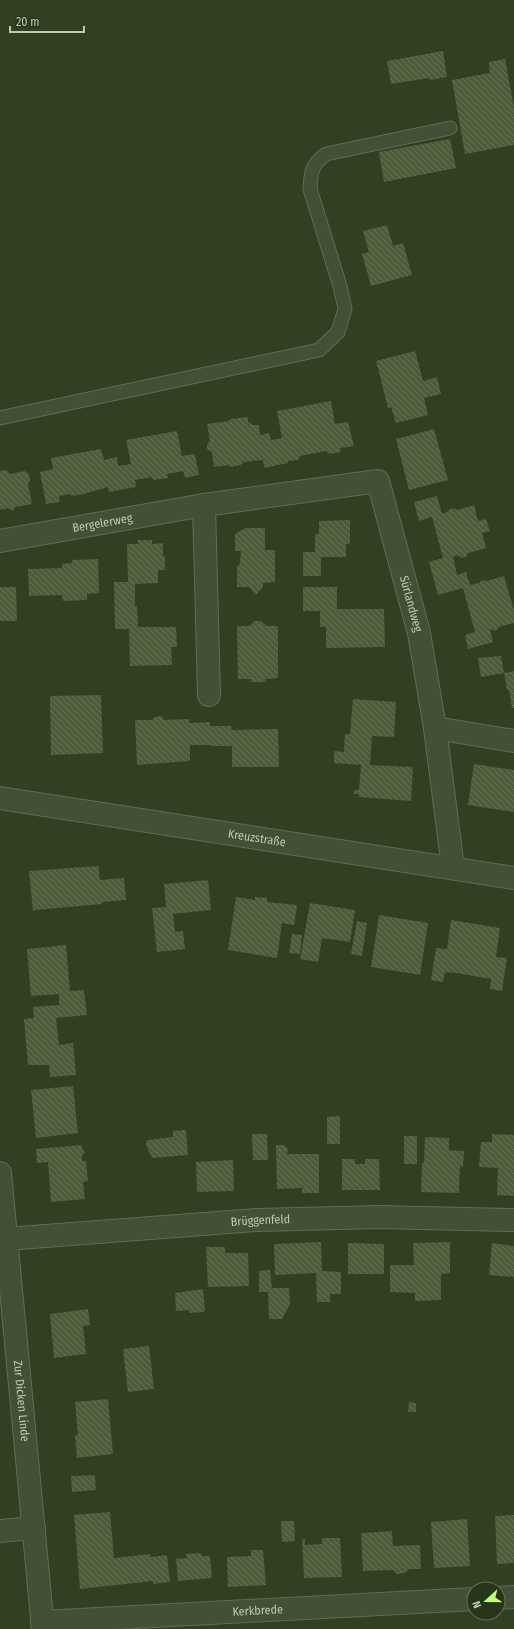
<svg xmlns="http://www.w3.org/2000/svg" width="514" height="1629" font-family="'Fira Sans Condensed',sans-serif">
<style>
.building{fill:url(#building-back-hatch)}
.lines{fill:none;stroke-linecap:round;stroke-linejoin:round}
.service-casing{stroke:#606d54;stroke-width:15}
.minor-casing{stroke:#606d54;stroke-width:24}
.tertiary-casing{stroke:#606d54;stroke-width:24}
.service{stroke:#434f36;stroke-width:13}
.minor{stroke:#434f36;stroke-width:22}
.tertiary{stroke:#434f36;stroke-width:22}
.labels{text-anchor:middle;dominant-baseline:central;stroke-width:3.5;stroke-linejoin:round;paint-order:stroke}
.street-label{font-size:12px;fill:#bdcab2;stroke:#28341b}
</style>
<defs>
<pattern id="building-back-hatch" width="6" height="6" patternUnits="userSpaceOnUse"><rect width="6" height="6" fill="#4d5d3b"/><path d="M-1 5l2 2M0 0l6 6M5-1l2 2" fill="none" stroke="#657355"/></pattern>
</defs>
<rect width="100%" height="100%" fill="#314022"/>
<path class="building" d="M443 51 447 77 429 80V78L391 84 387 61Z
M505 59 514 108V145L465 154 452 80 490 73 489 62Z
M450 139 456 168 384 182 379 152Z
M387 225 393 246 403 243 412 275 371 286 362 254 369 252 363 231Z
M415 351 423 381 437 377 441 394 424 398 428 415 396 423 391 407 388 408 376 361Z
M331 401 335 424 348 422 354 446 340 448 341 452 329 454 326 451 300 456 298 460 288 461V463L264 468 263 460 243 462 241 465 236 466 229 467V465L214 467 212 452 207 449V445L210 441 207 424 229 421 230 419 248 417V422L253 425H259L260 435 269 433 271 440 282 438 277 411Z
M434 429 448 480 409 490 396 439Z
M177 431 182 456 195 454 199 475 185 478 183 471 167 474 168 478 160 479 153 480 152 477 135 480 136 487 109 492 108 487 84 494 71 496V494L59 496 60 502 46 504 40 472 53 469 51 458 101 449 104 460 117 457 118 466 131 464 126 440Z
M6 470 10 474 25 471 29 474 30 481 28 484 32 504 15 507 13 511 9 508 0 510V471Z
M437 496 442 514 447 512 450 509 453 508 457 510 474 505 478 521 486 519 490 531 482 533 486 548 468 553 466 557 462 558 458 555 453 557 457 575 466 572 470 585 479 583 482 580 487 581 504 576 514 611V623L499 627 496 631 490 629 493 642 468 649 465 635 475 632 463 588 438 595 429 562 443 558 432 517 419 521 414 502Z
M350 520V544H346V557H321V576H303V552H315V534H319V521Z
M246 528H265V550H275V582L263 583V587L256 595 249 587H237V567L240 563 241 551H235V534Z
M138 540H152V544L163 543V556H165V570H158V583L135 584V606H137L138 627H176L177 647H171L172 665 130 666 129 629H115L114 582H128L127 544H138Z
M98 559 99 593 87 594V600L63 601 62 595 29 596 28 569 62 568V564L72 563V560Z
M0 587H16L17 621H0Z
M303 587H337V609H384L385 647 326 648V627H320V611H303Z
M254 621H261L266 626H278V678L265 679 266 682H251V679H238L237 626H250Z
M501 656 504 673 514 671V708H512L509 690H507L504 673 481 677 478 658Z
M101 695 103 753 51 755 50 696Z
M353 699 396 702 394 737 372 736 370 765 413 767 411 801 359 797V794H354V790H359L361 765 334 763V751L344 752 345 734H350Z
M161 716 164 720 189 719V723L210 722V726H232L231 730 278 729 279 767H232V746H211V745H190V761L137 765 135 720H152L155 717Z
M474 764 514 770V812L468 805Z
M98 863 100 880 124 878 126 900 102 902V904L35 910 33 911 29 871 98 866Z
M208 880 211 910 173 914 175 932 183 931 185 949 157 952 152 908 166 907 164 884Z
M236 897 255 900V897L267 898V902L297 905 294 925 282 923 277 958 228 950Z
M310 903 355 910 350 942 322 938 318 962 300 959Z
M379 915 428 923 420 975 371 967Z
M451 920 500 928 496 957 507 958 502 991 490 989 491 979 456 973 445 972 443 982 431 980 436 948 447 949Z
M357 921 367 923 362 956 351 954Z
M292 934 302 935 300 954 289 953Z
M66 945 70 991 84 990 87 1015 56 1018 59 1045 73 1043 76 1075 50 1077 49 1065H28L24 1019 34 1018 33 1007 59 1005V994L31 996 27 949Z
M73 1086 78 1133 36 1138 31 1090Z
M340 1116V1144H327V1117Z
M186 1130 188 1155 152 1158 146 1145 147 1140 173 1137V1131Z
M252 1134H267L268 1160H253Z
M492 1134 514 1135V1196L497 1195 498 1168 479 1167 481 1142H492Z
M404 1136H417V1164H404Z
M425 1137 449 1138V1150L464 1151 463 1167 460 1166 459 1193 421 1192 422 1163H424Z
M82 1145V1149L85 1152 82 1156V1161H86L88 1181 83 1182 85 1199 51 1202 48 1162 37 1163 36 1149Z
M276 1145H284L288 1149 287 1154H319V1193H302V1188L277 1189Z
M342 1159H355V1164H365V1159H379L380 1190H342Z
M233 1160 234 1191 197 1192 196 1162Z
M321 1242 322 1271 341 1272V1294H330V1302H317L316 1273 275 1275 274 1244Z
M450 1242V1273L441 1274V1300L415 1301V1293L390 1292V1265H414L413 1243Z
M348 1243 384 1244V1274H348Z
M492 1243 514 1246V1277L489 1275Z
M206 1247H225V1253H248L249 1286 208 1287Z
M270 1270 272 1288H289L290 1304 282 1319H269L268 1292H259V1271Z
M203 1289 205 1312 189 1313V1310L176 1311 175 1293Z
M88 1309 90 1325 83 1326 86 1354 54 1358 50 1314Z
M149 1346 154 1389 128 1392 123 1349Z
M108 1399 113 1454 77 1458 75 1435H78L75 1402Z
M409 1402 416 1403V1412H408Z
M95 1475 96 1490 72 1492 71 1476Z
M110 1512 114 1558 150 1554 151 1557 167 1555 170 1582 153 1584V1581L80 1589 74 1515Z
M514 1515V1563L497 1564 495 1516Z
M467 1519 470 1566 434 1568 431 1522Z
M281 1521H294L295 1541 282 1542Z
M392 1531 393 1546 420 1545 421 1569H409L405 1573 397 1574 393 1570 363 1571 361 1533Z
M322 1538H340L342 1577 304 1578 302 1540 305 1539V1545L322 1544Z
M251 1550H263L266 1585 228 1587 227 1557 251 1556Z
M201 1553 202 1556H210L212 1578 178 1581 176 1559 187 1558 186 1554Z"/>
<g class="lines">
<defs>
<path id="service" d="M0 418 319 350 338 332 345 309 340 286 310 189C311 172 311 165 326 154L450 128"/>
<g id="minor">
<path d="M204 505 209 695"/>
<path id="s1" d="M0 541 204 505 378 481 419 633 435 728 453 868"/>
<path d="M435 728 514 741"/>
<path id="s2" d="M0 1173 43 1629"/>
<path id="s3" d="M6 1239 257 1220 379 1217 514 1220"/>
<path d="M0 1531 34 1528"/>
<path d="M498 1598 514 1597"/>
<path id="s4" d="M42 1622 474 1599"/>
</g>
<g id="tertiary">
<path id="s5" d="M0 798 514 878"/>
</g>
</defs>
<use href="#service" class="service-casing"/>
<use href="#minor" class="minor-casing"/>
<use href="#tertiary" class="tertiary-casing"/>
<use href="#service" class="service"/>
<use href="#minor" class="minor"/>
<use href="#tertiary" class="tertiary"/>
</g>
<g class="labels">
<g class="street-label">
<text stroke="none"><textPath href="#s1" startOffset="104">Bergelerweg</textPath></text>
<text stroke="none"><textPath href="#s1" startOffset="510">Sürlandweg</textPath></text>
<text stroke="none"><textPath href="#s5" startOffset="260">Kreuzstraße</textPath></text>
<text stroke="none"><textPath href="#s3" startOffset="255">Brüggenfeld</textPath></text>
<text stroke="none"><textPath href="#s2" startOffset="229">Zur Dicken Linde</textPath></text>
<text stroke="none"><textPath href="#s4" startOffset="216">Kerkbrede</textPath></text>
</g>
</g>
<g transform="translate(486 1601) rotate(249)"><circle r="19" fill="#28341b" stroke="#647057"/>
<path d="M0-3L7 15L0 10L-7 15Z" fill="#beff82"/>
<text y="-6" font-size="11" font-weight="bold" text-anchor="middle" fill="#bdcab2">N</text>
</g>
<path d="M10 26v6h74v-6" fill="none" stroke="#bdcab2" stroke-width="2"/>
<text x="16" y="26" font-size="12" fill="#bdcab2" stroke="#28341b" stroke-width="3" paint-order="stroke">20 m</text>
</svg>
